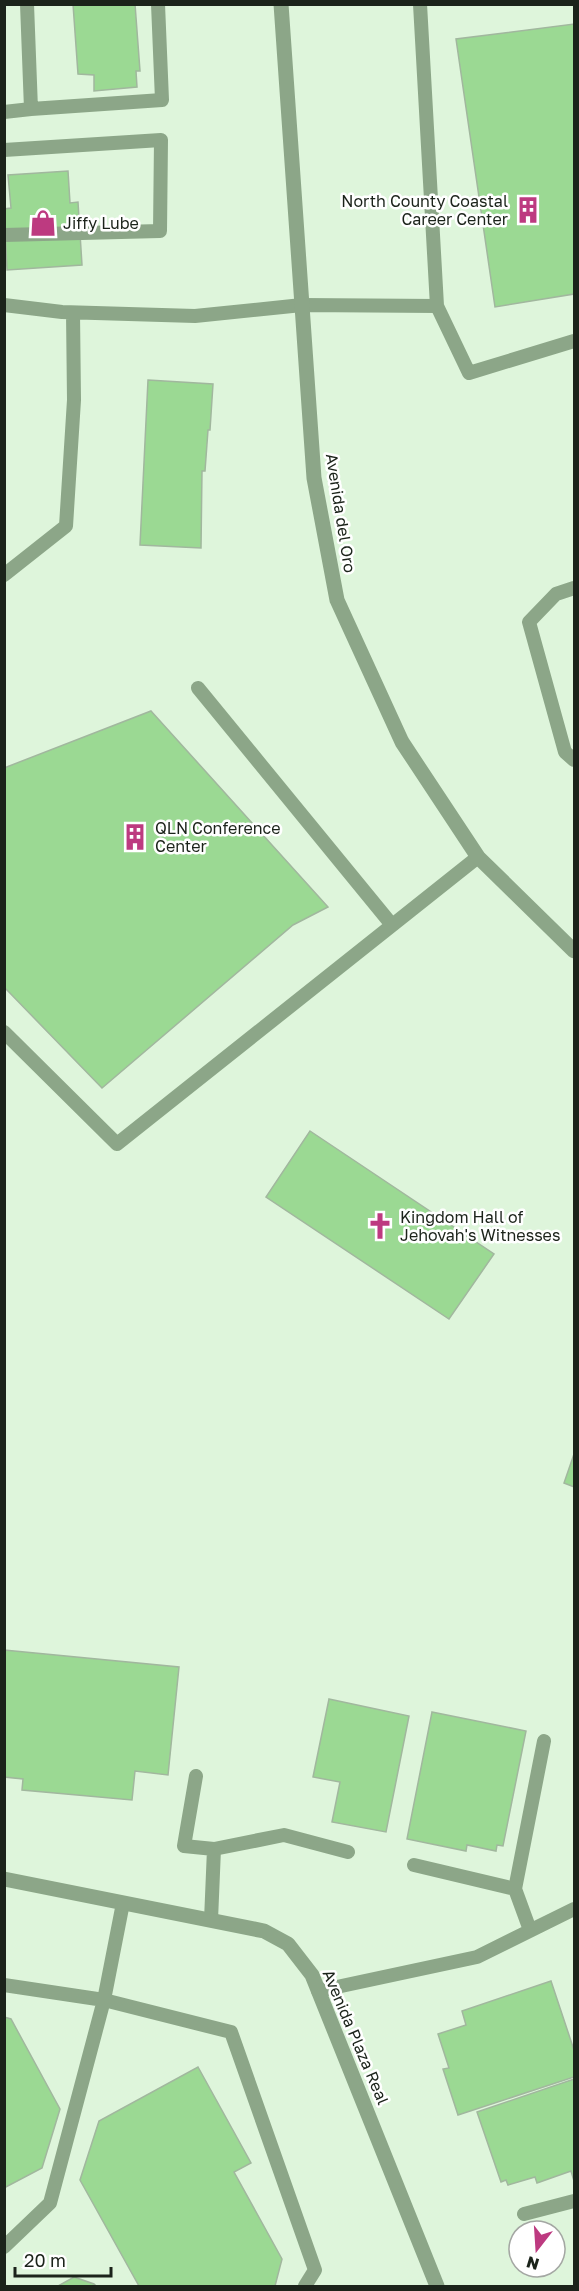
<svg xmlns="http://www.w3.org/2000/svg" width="579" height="2291" font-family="'Golos Text',sans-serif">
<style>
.building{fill:#9bd993;stroke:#a1b79e;stroke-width:1.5}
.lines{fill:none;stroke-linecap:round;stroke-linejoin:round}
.service{stroke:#8ca688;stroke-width:14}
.minor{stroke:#8ca688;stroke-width:15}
.tertiary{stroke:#8ca688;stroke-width:15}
.labels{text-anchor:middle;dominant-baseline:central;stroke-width:5;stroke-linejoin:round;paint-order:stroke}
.poi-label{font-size:16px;fill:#1b231a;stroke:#fff;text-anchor:start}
.street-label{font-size:16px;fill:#1b231a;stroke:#fff}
</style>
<rect width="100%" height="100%" fill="#def5db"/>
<path class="building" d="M73 4H135L140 71H136L137 87 94 91V75L78 74Z
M574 24V294L495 307 456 39Z
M68 171 70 203 78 202 82 265 7 270 4 209 11 208 8 175Z
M148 380 213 384 210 430H208L205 471H202L201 548 140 545Z
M151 711 328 907 293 925 102 1088 4 987V768Z
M310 1131 494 1254 449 1319 266 1197Z
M574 1454V1487L564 1483Z
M4 1650 179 1667 168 1775 135 1771 132 1800 22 1790 23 1779 4 1777Z
M329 1699 409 1716 386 1832 332 1822 340 1782 313 1777Z
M432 1712 526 1731 503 1846 497 1845 496 1851 467 1845 466 1851 407 1839Z
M551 1981 574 2050V2077L458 2115 443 2069 449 2068 438 2034 466 2025 462 2011Z
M4 2017 11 2019 60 2109 42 2168 4 2188Z
M198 2067 251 2163 234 2172 282 2259 275 2286H139L80 2180 99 2121Z
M574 2079V2181L571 2171 537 2183 535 2177 508 2185 506 2180 501 2182 477 2112Z
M74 2277 94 2284 96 2286H58Z"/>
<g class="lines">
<path class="service" d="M420 4 437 306 469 373 574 341
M31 109 162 100 158 4
M4 112 31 109 27 4
M4 150 161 140 160 231 4 235
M4 305 62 312 195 316 302 305 437 306
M4 575 66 526 74 400 73 313
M574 588 556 594 529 622 565 752 574 760
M198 688 392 925
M4 1032 117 1144 478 857
M196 1776 184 1846 214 1849
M414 1865 515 1889 544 1741
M515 1889 530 1930
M211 1920 214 1849 284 1835 348 1852
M4 1985 104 2000 231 2032 315 2270 305 2286
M318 1991 477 1957 574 1909
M524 2214 574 2201
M4 2247 50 2203 104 2000 123 1903"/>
<path class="minor" d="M4 1879 264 1931 288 1944 312 1975 437 2286"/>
<path class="tertiary" d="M281 4 314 478 337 600 402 742 478 857 574 951"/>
</g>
<defs>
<symbol id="building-bare" viewBox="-9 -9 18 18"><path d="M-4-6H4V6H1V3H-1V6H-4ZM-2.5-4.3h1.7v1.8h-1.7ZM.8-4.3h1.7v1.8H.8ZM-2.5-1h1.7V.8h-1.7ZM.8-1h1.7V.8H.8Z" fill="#bd3a80" stroke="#fff" stroke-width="2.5" paint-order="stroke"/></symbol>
<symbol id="shop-bare" viewBox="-9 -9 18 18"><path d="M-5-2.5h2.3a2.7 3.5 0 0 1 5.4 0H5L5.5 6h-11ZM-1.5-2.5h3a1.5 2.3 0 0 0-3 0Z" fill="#bd3a80" stroke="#fff" stroke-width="2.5" paint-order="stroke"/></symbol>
<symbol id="church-bare" viewBox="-9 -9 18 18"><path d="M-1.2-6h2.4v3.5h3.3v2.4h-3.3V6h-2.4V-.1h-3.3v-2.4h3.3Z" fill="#bd3a80" stroke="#fff" stroke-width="2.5" paint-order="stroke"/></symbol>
</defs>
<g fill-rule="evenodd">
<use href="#building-bare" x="509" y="191" width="38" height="38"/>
<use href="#shop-bare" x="24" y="204" width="38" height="38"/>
<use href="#building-bare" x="116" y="818" width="38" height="38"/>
<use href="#church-bare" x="361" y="1207" width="38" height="38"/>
</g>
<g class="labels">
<g class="poi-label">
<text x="508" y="201" text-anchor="end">North County Coastal<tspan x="508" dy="18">Career Center</tspan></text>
<text x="63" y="223">Jiffy Lube</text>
<text x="155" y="828">QLN Conference<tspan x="155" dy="18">Center</tspan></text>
<text x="400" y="1217">Kingdom Hall of<tspan x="400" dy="18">Jehovah's Witnesses</tspan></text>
</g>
<g class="street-label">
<text transform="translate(341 513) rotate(81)">Avenida del Oro</text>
<text transform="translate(356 2037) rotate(67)">Avenida Plaza Real</text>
</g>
</g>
<rect width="579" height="2291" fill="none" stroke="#1b231a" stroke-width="12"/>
<g transform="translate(537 2249) rotate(197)"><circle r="28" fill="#ffffff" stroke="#a4a7a3" stroke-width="1.5"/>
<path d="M0-4.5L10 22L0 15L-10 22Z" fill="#bd3a80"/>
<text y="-9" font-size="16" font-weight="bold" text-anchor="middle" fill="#1b231a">N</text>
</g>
<path d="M15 2267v9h96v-9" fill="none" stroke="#1b231a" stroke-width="3"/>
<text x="24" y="2267" font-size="18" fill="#1b231a" stroke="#ffffff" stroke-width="4.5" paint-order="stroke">20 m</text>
</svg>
